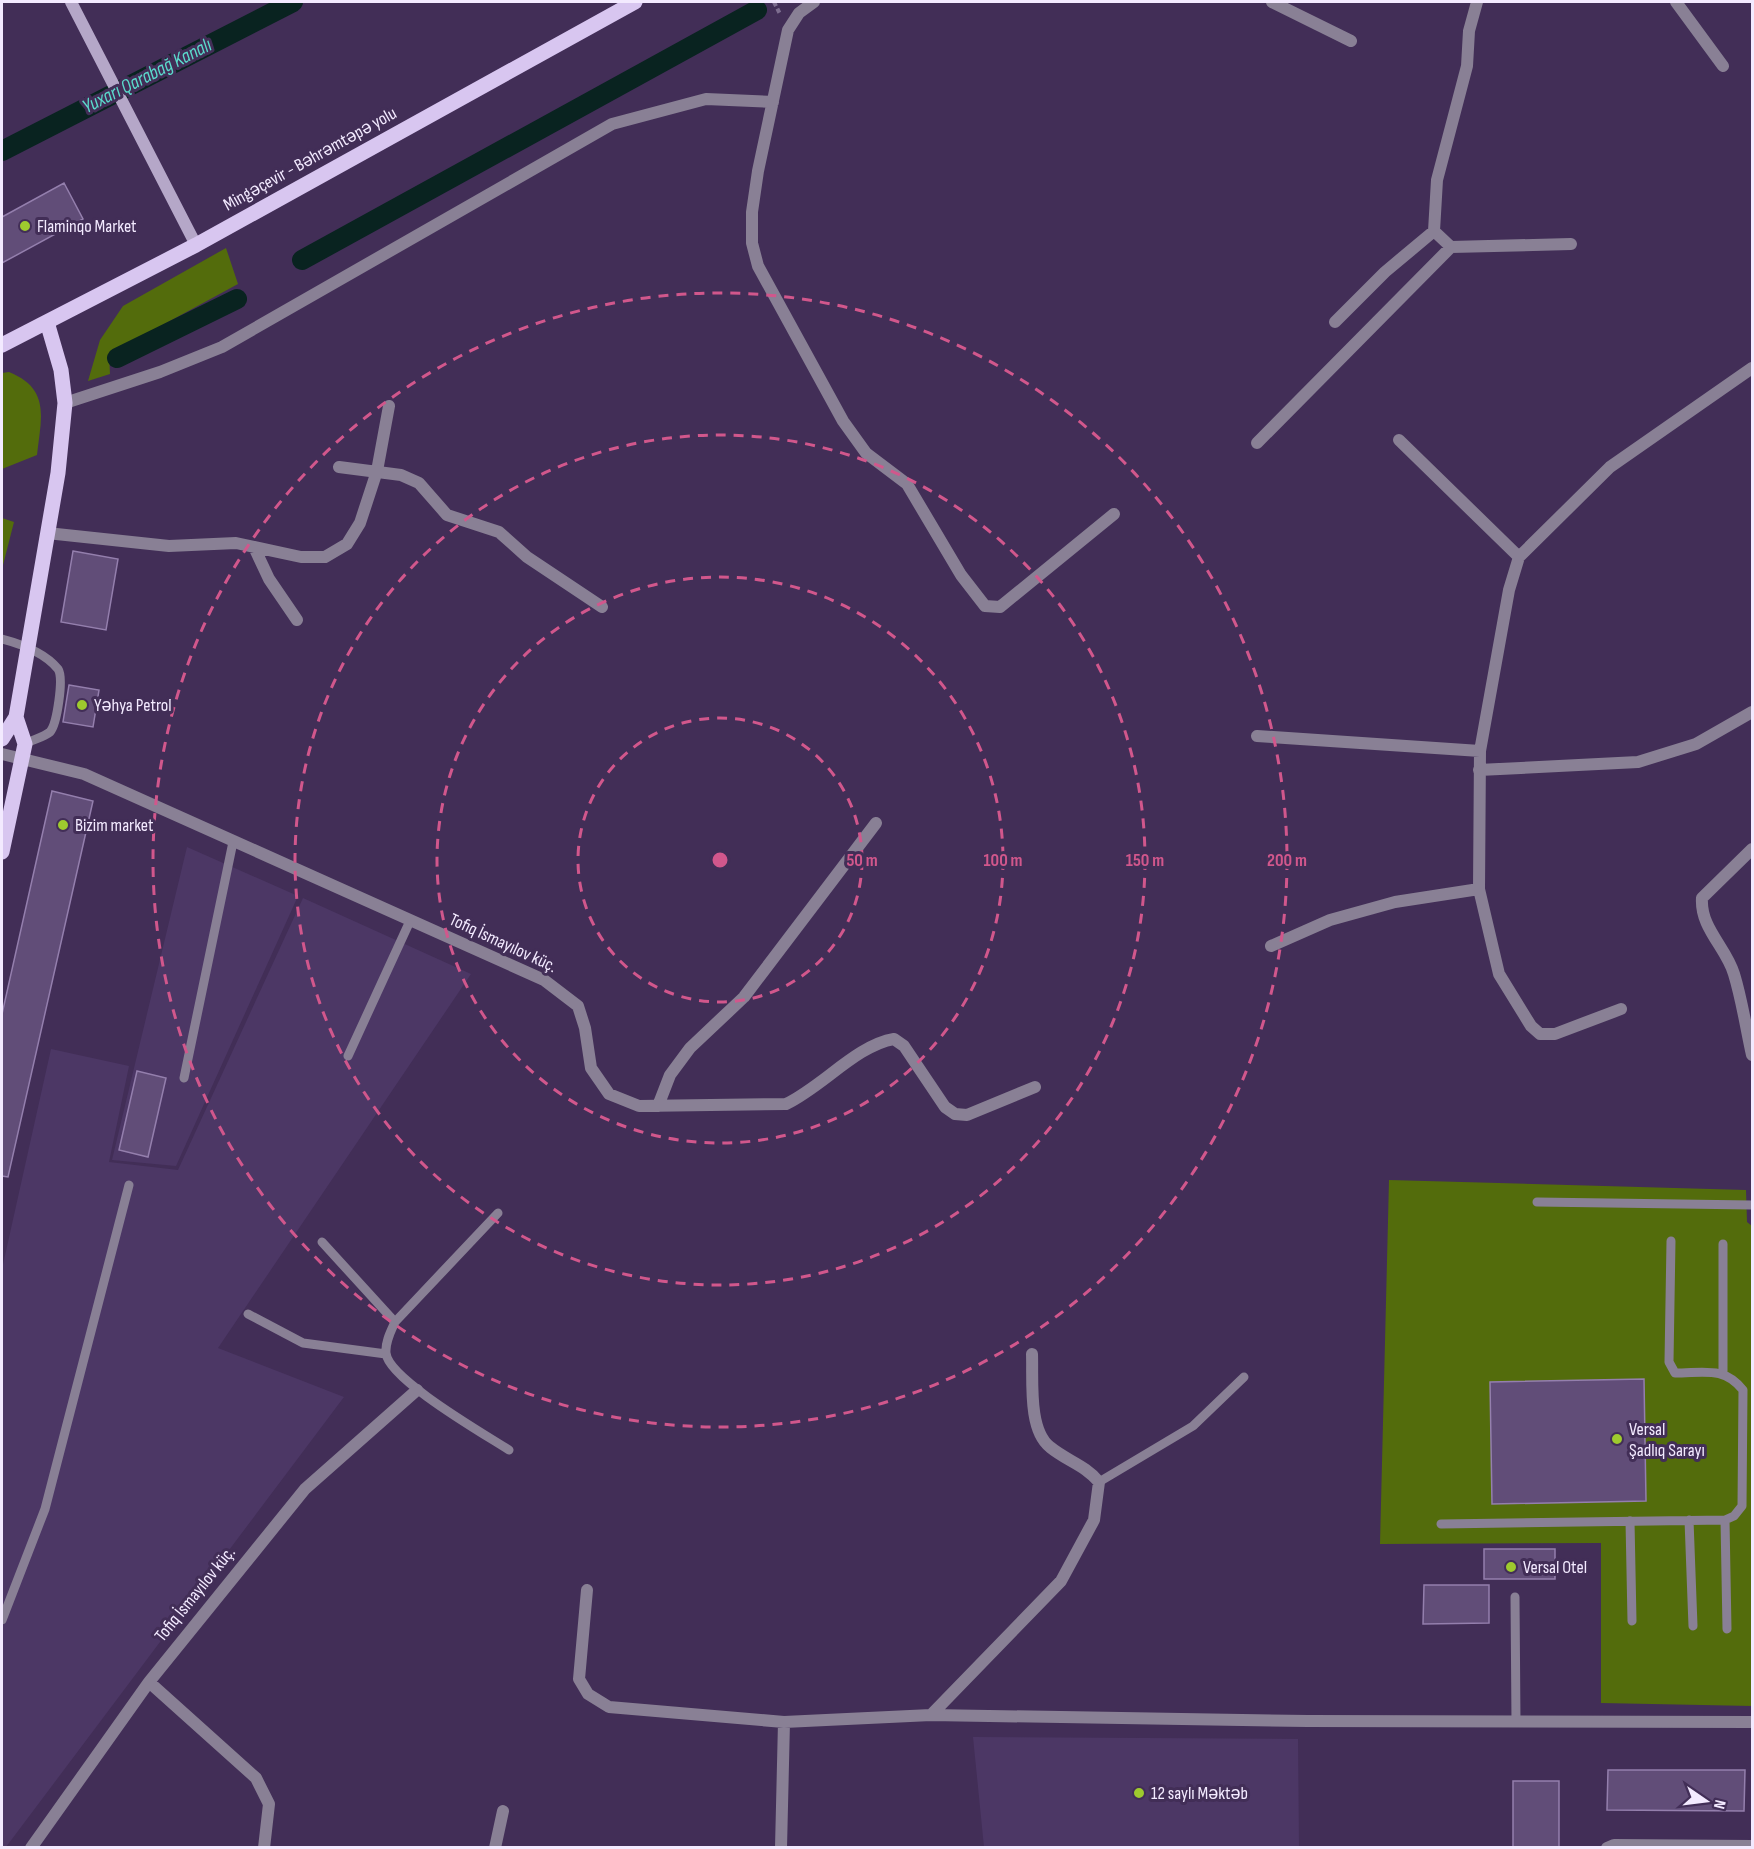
<svg xmlns="http://www.w3.org/2000/svg" width="1754" height="1849" font-family="'Sofia Sans Condensed',sans-serif">
<style>
.built{fill:#4c3765}
.green{fill:#536c0c}
.lines{fill:none;stroke-linecap:round;stroke-linejoin:round}
.canal{stroke:#092320;stroke-width:20}
.building{fill:#614d78;stroke:#947fad;stroke-width:1.5}
.path{stroke:#7d6d8f;stroke-width:4;stroke-dasharray:4.5 3;stroke-linecap:butt}
.lane{stroke:#898095;stroke-width:9}
.street{stroke:#898095;stroke-width:12}
.secondary{stroke:#b5a7c8;stroke-width:12}
.primary{stroke:#d8c6f0;stroke-width:15}
.ring{fill:none;stroke:#d1578c;stroke-width:3;stroke-dasharray:10 8}
.poi-dot{fill:#9eca2e;stroke:#422e57;stroke-width:2}
.labels{text-anchor:middle;dominant-baseline:central;stroke-width:6;stroke-linejoin:round;paint-order:stroke}
.street-label{font-size:18px;fill:#f3eaff;stroke:#422e57}
.poi-label{font-size:18px;fill:#f3eaff;stroke:#422e57;text-anchor:start}
.water-label{font-size:20px;font-style:italic;fill:#5bdbcc;stroke:#422e57}
.centre{fill:#d1578c;stroke:#422e57;stroke-width:3}
.ring-label{font-size:18px;text-anchor:middle;font-weight:bold;fill:#d1578c;stroke:#422e57;stroke-width:6;stroke-linejoin:round;paint-order:stroke}
</style>
<rect width="100%" height="100%" fill="#422e57"/>
<path class="built" d="M187 847 298 896 176 1166 112 1160Z
M303 898 471 974 218 1348 344 1397 6 1847 2 1848V1269L51 1049 129 1066 109 1162 178 1170Z
M973 1737 1298 1739 1299 1847H984Z"/>
<path class="green" d="M226 248 238 284 109 354 110 374 88 381 100 340 123 306Z
M9 372C51 389 41 418 37 455L2 469V373Z
M2 518 14 522 2 569Z
M1389 1180 1746 1190 1747 1222 1752 1226V1706L1601 1703V1543L1380 1544Z"/>
<g class="lines">
<path class="canal" d="M2 151 293 2
M302 260 757 10
M117 358 237 299"/>
</g>
<path class="building" d="M64 183 83 219 2 263V217Z
M73 551 118 559 106 630 61 622Z
M69 685 99 690 93 727 63 722Z
M52 791 93 801 8 1177 2 1176V1014Z
M137 1071 166 1078 148 1157 119 1150Z
M1644 1379 1646 1501 1492 1504 1490 1382Z
M1484 1549H1555V1579H1484Z
M1424 1585H1489V1623L1423 1624Z
M1608 1770H1745L1744 1811 1607 1810Z
M1513 1781H1559V1848H1513Z"/>
<g class="lines">
<path class="path" d="M774 2 780 14"/>
<path class="lane" d="M2 639C21 644 45 653 58 669 64 678 57 724 50 732 44 737 32 740 25 744
M348 1056 410 921
M184 1078 233 842
M1537 1202 1752 1205
M498 1213 395 1322C391 1331 385 1342 386 1353 388 1379 486 1435 509 1450
M322 1242 395 1322
M248 1314 303 1343 386 1354
M1723 1373V1244
M1099 1482 1193 1426 1244 1377
M1689 1520 1693 1626
M1725 1520 1727 1629
M1630 1521 1632 1621
M1441 1524 1725 1520 1734 1516 1742 1506 1743 1390C1724 1366 1704 1373 1675 1373L1669 1362 1671 1241
M1515 1597 1516 1722
M2 1620 45 1509 129 1185"/>
<path class="street" d="M814 2 799 13 788 30 758 171 752 212V243L758 266 843 421 866 453 907 484 961 575 985 606 1000 607 1114 514
M1272 2 1351 41
M1477 2 1469 31 1467 66 1437 180 1434 231 1451 247 1571 244
M1676 2 1723 66
M1335 322 1385 272 1434 231
M65 403 160 372 222 347 612 124 706 99 773 102
M1399 440 1519 557
M1257 443 1451 247
M339 467 401 475 419 483 447 515 499 532 527 557 602 607
M47 533 169 546 236 543 301 557H325L347 544 360 523 377 471 389 406
M254 547 269 579 297 620
M1257 736 1480 751
M2 754 84 774 544 980 578 1006 585 1028 591 1068 609 1094 639 1106 786 1104C822 1087 857 1045 894 1039L904 1046 945 1107 955 1114 967 1115 1035 1087
M1479 770 1638 762 1696 744 1752 712
M1752 849 1702 898C1700 928 1726 947 1734 974 1742 1000 1746 1028 1752 1055
M1271 946 1330 920 1395 902 1479 889
M1621 1009 1555 1034H1540L1531 1026 1499 974 1479 889 1480 751 1509 590 1519 557 1610 467 1752 368
M658 1106 670 1075 690 1048 744 997 876 823
M587 1590 579 1679 588 1694 609 1707 784 1722 931 1715 1061 1581 1094 1520 1099 1482C1085 1465 1067 1461 1050 1447 1028 1430 1033 1380 1032 1354
M149 1682 256 1778 269 1804 264 1848
M931 1715 1308 1721 1752 1722
M31 1848 149 1682 305 1489 417 1390
M495 1848 503 1811
M781 1848 784 1722
M1607 1848 1614 1845 1752 1846"/>
<path class="secondary" d="M71 2 196 245"/>
<path class="primary" d="M2 345 196 245 635 2
M2 739 16 717
M2 852 25 744 16 717 58 473 65 403 61 370 47 322"/>
</g>
<g class="ring">
<circle cx="720" cy="860" r="142"/>
<circle cx="720" cy="860" r="283"/>
<circle cx="720" cy="860" r="425"/>
<circle cx="720" cy="860" r="567"/>
</g>
<g class="poi-dot">
<circle cx="25" cy="226" r="6"/>
<circle cx="82" cy="705" r="6"/>
<circle cx="63" cy="825" r="6"/>
<circle cx="1617" cy="1439" r="6"/>
<circle cx="1511" cy="1567" r="6"/>
<circle cx="1139" cy="1793" r="6"/>
</g>
<g class="labels">
<g class="street-label">
<text transform="translate(310 159) rotate(-29)">Mingəçevir - Bəhrəmtəpə yolu</text>
<text transform="translate(503 943) rotate(25)">Tofiq İsmayılov küç.</text>
<text transform="translate(195 1594) rotate(-51)">Tofiq İsmayılov küç.</text>
</g>
<g class="poi-label">
<text x="37" y="226">Flaminqo Market</text>
<text x="94" y="705">Yəhya Petrol</text>
<text x="75" y="825">Bizim market</text>
<text x="1629" y="1429">Versal<tspan x="1629" dy="21">Şadlıq Sarayı</tspan></text>
<text x="1523" y="1567">Versal Otel</text>
<text x="1151" y="1793">12 saylı Məktəb</text>
</g>
<g class="water-label">
<text transform="translate(147 76) rotate(-27)">Yuxarı Qarabağ Kanalı</text>
</g>
</g>
<circle cx="720" cy="860" r="9" class="centre"/>
<g class="ring-label">
<text x="862" y="866">50 m</text>
<text x="1003" y="866">100 m</text>
<text x="1145" y="866">150 m</text>
<text x="1287" y="866">200 m</text>
</g>
<rect width="1754" height="1849" fill="none" stroke="#f3eaff" stroke-width="6"/>
<g transform="translate(1706 1801) rotate(104)" stroke="#422e57" stroke-width="4.5" paint-order="stroke">
<path d="M0-4.5L10 22L0 15L-10 22Z" fill="#f3eaff"/>
<text y="-9" font-size="16" font-weight="bold" text-anchor="middle" fill="#f3eaff">N</text>
</g>
</svg>
